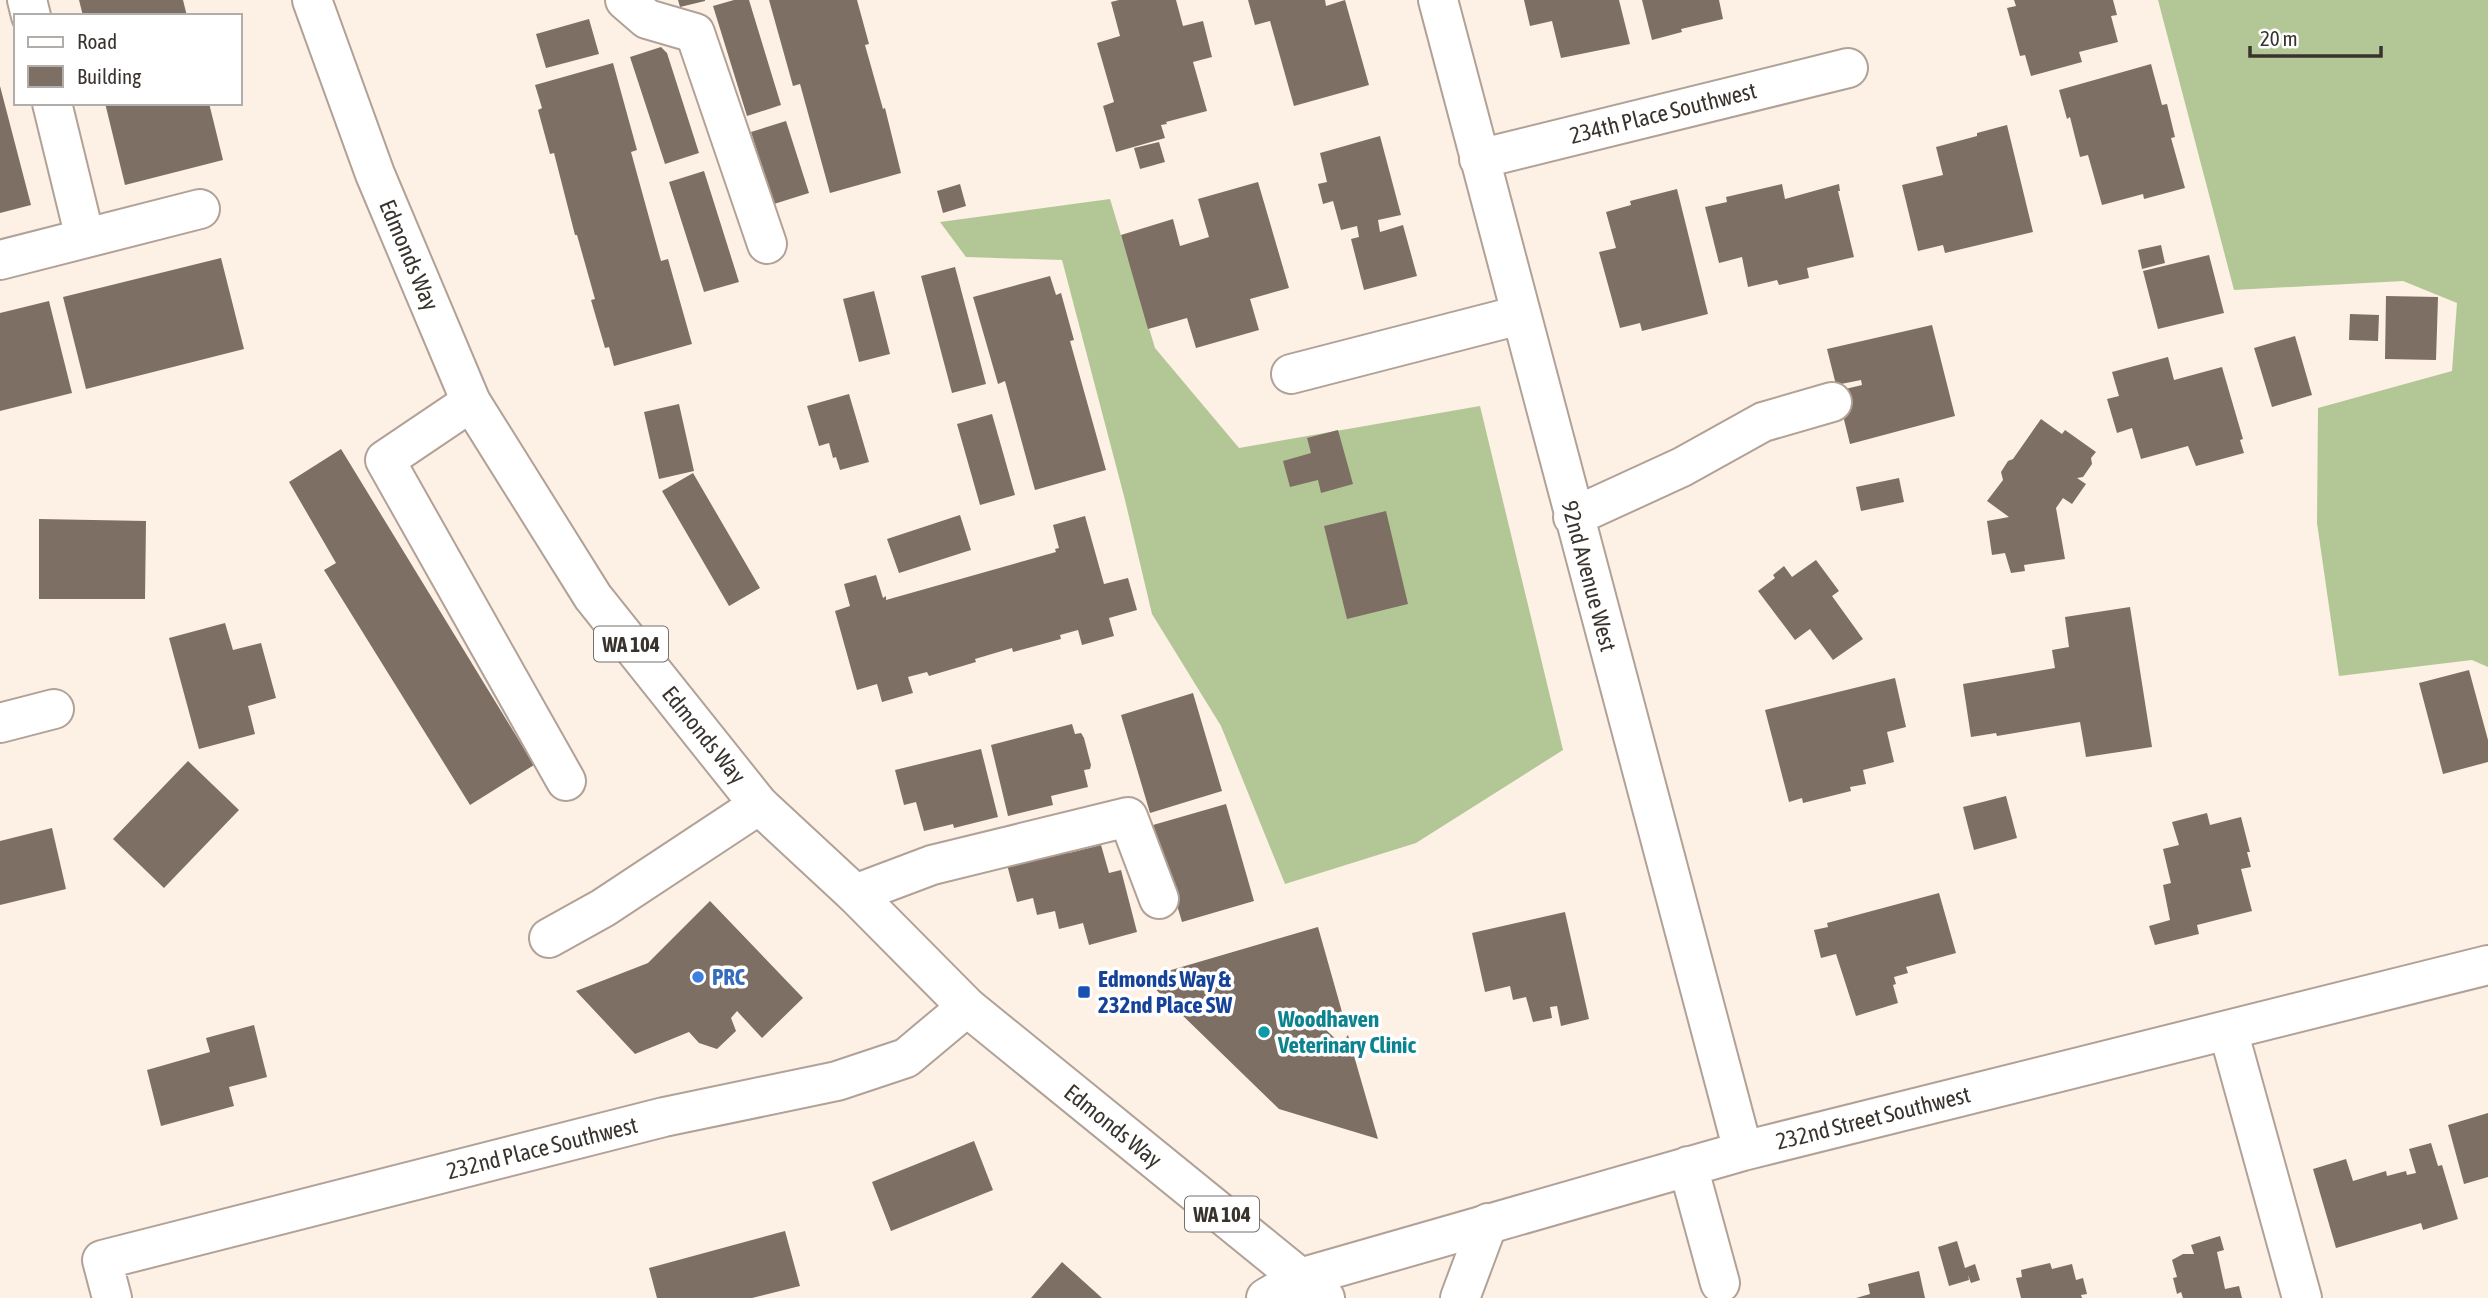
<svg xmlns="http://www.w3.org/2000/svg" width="2488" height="1298" font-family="'Asap Condensed',sans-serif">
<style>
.forest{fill:#b3c796}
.building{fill:#7e6f64}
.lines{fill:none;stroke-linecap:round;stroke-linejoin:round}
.minor-casing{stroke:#b1a196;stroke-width:42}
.major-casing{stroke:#b1a196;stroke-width:42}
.minor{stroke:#fff;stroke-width:38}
.major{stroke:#fff;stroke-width:38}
.shop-dot{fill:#3f7fe0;stroke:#fff;stroke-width:2.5}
.transit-dot{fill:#1a4fb4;stroke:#fff;stroke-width:2.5}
.culture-dot{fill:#0f9aa8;stroke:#fff;stroke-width:2.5}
.labels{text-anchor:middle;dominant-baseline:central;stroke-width:7;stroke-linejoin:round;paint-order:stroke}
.shield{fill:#fff;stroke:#74706d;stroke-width:2}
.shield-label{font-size:21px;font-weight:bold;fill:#39332e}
.street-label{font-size:23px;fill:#39332e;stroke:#fff}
.shop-label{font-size:23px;font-weight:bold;fill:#366cbe;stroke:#fff;text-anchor:start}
.transit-label{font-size:23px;font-weight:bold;fill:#164399;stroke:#fff;text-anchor:start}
.culture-label{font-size:23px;font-weight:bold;fill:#0d838f;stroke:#fff;text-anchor:start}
</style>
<rect width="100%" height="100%" fill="#fdf0e5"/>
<path class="forest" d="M2158 0H2488V667L2472 660 2339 676 2317 523 2318 408 2452 371 2457 303 2403 281 2234 290Z
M1110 199 1155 348 1239 448 1480 406 1563 750 1416 843 1285 884 1221 726 1152 614 1125 500 1062 260 966 257 940 222Z"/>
<path class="building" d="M79 0H183L187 16H83Z
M678 0H705V1L680 7Z
M734 0H749L781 105 747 116 713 6Z
M769 0H857L869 44 865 45 883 109 885 108 901 173 830 193 800 84 793 86Z
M1119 0H1176L1183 26 1203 21 1212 57 1193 62 1207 111 1166 122 1167 124 1161 125 1165 138 1116 152 1103 106 1114 102 1097 43 1120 36 1111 2Z
M1248 0H1325L1326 6 1345 0 1369 85 1294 106 1270 21 1255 25Z
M1524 0H1619L1630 44 1561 58 1552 21 1530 26Z
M1642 0H1719L1723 19 1681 29 1682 32 1652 40Z
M2014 0H2113L2117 15 2111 16 2118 42 2079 52 2082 62 2031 76 2025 55 2020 56 2007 8 2016 6Z
M589 19 599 54 546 68 536 34Z
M661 47 667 53 699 153 665 164 630 57Z
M613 63 637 150 631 152 661 261 668 259 692 344 614 366 609 347 605 348 591 300 595 299 577 235H575L554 153 550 154 538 110 542 108 535 85Z
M2151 64 2162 105 2167 104 2175 137 2171 138 2185 188 2144 199 2143 194 2102 205 2088 155 2080 157 2070 117 2067 119 2059 90Z
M0 86 31 205 0 213Z
M105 103H209L223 160 125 185Z
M786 121 809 193 774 204 751 132Z
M2007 125 2033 232 1945 253 1943 245 1918 251 1902 185 1943 175 1936 147 1977 136V133Z
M1380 136 1401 215 1378 220 1380 232 1403 225 1417 276 1364 290 1351 239 1359 237 1357 226 1341 230 1333 201 1323 204 1318 184 1327 182 1320 153Z
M1159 142 1165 162 1140 169 1134 148Z
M704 171 739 282 704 292 669 182Z
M1258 182 1289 288 1250 299 1259 330 1196 348 1187 318 1148 329 1121 235 1173 219 1180 246 1209 237 1198 199Z
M960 184 966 206 943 213 937 191Z
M1782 184 1785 199 1839 184 1840 191H1838L1854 257 1807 268 1809 278 1779 285 1777 280 1748 287 1742 257 1719 263 1705 207 1727 202 1726 197Z
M1677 189 1708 314 1642 331 1640 323 1620 328 1599 252 1616 248 1606 212 1631 205 1630 201Z
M2161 245 2165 263 2142 269 2138 250Z
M2209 255 2224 313 2158 329 2143 271Z
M221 258 244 349 86 389 63 297Z
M955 267 986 384 952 393 921 276Z
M1050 276 1056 295 1061 293 1074 340 1070 341 1106 470 1035 490 1005 381 998 384 973 297Z
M874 291 890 354 859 362 843 299Z
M2386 296 2438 297 2436 360 2385 359Z
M49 301 72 393 0 411V313Z
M2350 314 2379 315 2378 341 2349 340Z
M1932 325 1955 416 1850 444 1837 391 1862 385 1861 380 1836 385 1827 349Z
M2295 336 2312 395 2272 407 2254 348Z
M2168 357 2174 380 2222 367 2243 439 2240 440 2244 453 2196 466 2188 446 2141 459 2132 428 2117 433 2107 399 2119 396 2112 372Z
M849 394 869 462 840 470 836 457 833 458 829 443 819 446 807 406Z
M679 404 694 471 659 479 644 412Z
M992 414 1015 495 980 505 957 424Z
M2041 419 2062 434 2065 430 2096 452 2091 458 2092 464 2083 477 2077 478 2086 484 2072 504 2063 498 2056 508 2065 559 2024 565 2025 571 2011 573 2005 553 1992 555 1987 521 2009 517 1987 501 2003 480 2001 472 2008 461 2013 459Z
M1338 430 1353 484 1321 493 1318 480 1290 487 1283 461 1311 453 1307 438Z
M341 449 534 765 470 805 324 570 336 563 289 482Z
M693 473 760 588 729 606 662 491Z
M1899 478 1904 502 1861 511 1856 487Z
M1386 511 1408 604 1347 619 1324 526Z
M960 515 971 550 899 573 887 539Z
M1085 516 1104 584 1128 578 1137 610 1109 618 1114 636 1082 645 1078 630 1060 635 1061 639 1013 652 1012 648 975 659 976 662 929 676 927 672 908 677 913 693 882 702 877 684 857 690 835 611 850 606 844 584 876 575 883 598 886 596V600L1056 552 1055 549 1059 548 1053 525Z
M39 519 146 521 145 599H39Z
M1816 560 1839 591 1832 596 1863 639 1833 660 1810 629 1795 640 1758 591 1775 578 1773 575 1784 566 1792 577Z
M2130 607 2152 747 2086 757 2080 722 1997 736 1996 733 1971 737 1963 684 2055 668 2052 650 2069 647 2065 617Z
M225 623 233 650 261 643 276 698 248 706 255 734 199 749 169 638Z
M2469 670 2488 740V762L2443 774 2419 683Z
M1895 678 1906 727 1887 732 1894 762 1863 770 1866 784 1850 787 1851 791 1803 803 1802 798 1789 802 1765 710Z
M1193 693 1222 791 1150 813 1121 715Z
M1072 724 1075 734 1081 733 1084 738 1091 765 1090 769 1084 770 1088 787 1051 796 1053 805 1008 816 991 745Z
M981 749 998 817 954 828 953 824 924 831 916 802 904 805 895 770Z
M188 761 239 810 164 888 113 839Z
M2006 796 2017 838 1974 850 1963 807Z
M1226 804 1254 901 1182 922 1153 825Z
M2207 813 2210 825 2241 817 2250 852H2247L2251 867 2241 869 2252 911 2197 925 2199 934 2155 945 2149 926 2170 920 2163 885 2171 883 2163 849 2179 845 2172 822Z
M52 828 66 889 0 905V841Z
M1067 845 1069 853 1101 845 1109 873 1121 870 1137 932 1089 945 1083 923 1059 929 1055 911 1037 915 1033 898 1017 902 1006 861Z
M1939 893 1956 953 1906 967 1908 973 1894 977 1896 984 1893 985 1898 1003 1856 1016 1836 954 1821 958 1814 930 1828 927 1827 923Z
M710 901 803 998 762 1038 737 1011 731 1018 736 1031 717 1049 699 1043 689 1032 635 1054 576 991 648 963Z
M1565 912 1589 1019 1561 1026 1557 1006 1550 1007 1552 1018 1533 1022 1526 997 1513 1000 1510 986 1485 992 1472 933Z
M1318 927 1342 1012 1325 1029 1341 1044 1348 1035 1378 1139 1279 1109 1144 978Z
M254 1025 267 1077 229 1087 234 1106 161 1126 147 1070 210 1052 206 1038Z
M2488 1113V1177L2464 1184 2448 1125Z
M974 1141 993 1190 891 1231 872 1182Z
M2431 1143 2438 1166 2442 1165 2458 1219 2423 1230 2421 1223 2336 1248 2313 1169 2346 1159 2353 1181 2386 1171 2387 1176 2406 1171 2407 1175 2416 1173 2409 1149Z
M785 1231 800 1286 752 1298H657L649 1268Z
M2220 1236 2224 1250 2217 1252 2225 1289 2239 1286 2242 1298H2183L2181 1292 2177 1294 2173 1278 2177 1277 2172 1260 2183 1254H2194L2191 1245Z
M1957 1241 1965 1268 1975 1264 1980 1280 1971 1283 1968 1275 1969 1280 1949 1286 1938 1247Z
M1062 1262 1102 1298H1031Z
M2050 1263 2052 1269 2072 1264 2076 1280 2083 1278 2087 1294 2081 1295 2082 1298H2021L2016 1278 2022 1277 2021 1270Z
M1919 1271 1925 1298H1856L1870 1294 1868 1284Z"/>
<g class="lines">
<defs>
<path id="minor" d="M27 0 31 16
M625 0 647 19 695 33 767 244
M1438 0 1743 1151
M52 103 85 238
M1479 159 1848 68
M0 260 200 209
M1291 374 1520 315
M471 402 385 460 566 781
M1573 517 1682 467 1763 422 1832 402
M0 723 54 709
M855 894 932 865 1128 817 1159 899
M549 938 603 908 759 805
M2228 1030 2302 1298
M1688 1166 1720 1283
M112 1298 102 1260 664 1117 837 1081 906 1058 967 1007
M1266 1298 1300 1278 1743 1151 2488 965"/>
<path id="major" d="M312 0 375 174 471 402 593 597 759 805 855 894 967 1007 1325 1298
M1460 1298 1488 1223"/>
</defs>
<use href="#minor" class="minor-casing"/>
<use href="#major" class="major-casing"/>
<use href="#minor" class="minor"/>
<use href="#major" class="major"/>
</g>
<circle class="shop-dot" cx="698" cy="977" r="7"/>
<rect class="transit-dot" x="1077" y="985" width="14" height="14" rx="3.5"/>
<circle class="culture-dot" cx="1264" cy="1032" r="7"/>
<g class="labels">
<g class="shield">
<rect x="594" y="626.5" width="74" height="35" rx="5"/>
<rect x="1185" y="1196.5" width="74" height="35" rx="5"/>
</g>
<g class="shield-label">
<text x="631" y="644">WA 104</text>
<text x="1222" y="1214">WA 104</text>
</g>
<g class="street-label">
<text transform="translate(1663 113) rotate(-14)">234th Place Southwest</text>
<text transform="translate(409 255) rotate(67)">Edmonds Way</text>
<text transform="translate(1589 576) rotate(75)">92nd Avenue West</text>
<text transform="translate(704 735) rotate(51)">Edmonds Way</text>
<text transform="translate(1873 1118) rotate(-14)">232nd Street Southwest</text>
<text transform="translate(1113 1126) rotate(39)">Edmonds Way</text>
<text transform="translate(542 1148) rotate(-14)">232nd Place Southwest</text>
</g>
<g class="shop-label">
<text x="712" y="977">PRC</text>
</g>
<g class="transit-label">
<text x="1098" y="979">Edmonds Way &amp;<tspan x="1098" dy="26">232nd Place SW</tspan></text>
</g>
<g class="culture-label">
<text x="1278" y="1019">Woodhaven<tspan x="1278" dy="26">Veterinary Clinic</tspan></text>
</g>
</g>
<rect x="14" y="14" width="228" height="91" fill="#ffffff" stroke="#b0adab" stroke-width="2"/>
<rect x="28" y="37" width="35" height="10" fill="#ffffff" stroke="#b0adab" stroke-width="2"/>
<text x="77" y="49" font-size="21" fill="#39332e">Road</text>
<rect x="28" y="66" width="35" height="21" fill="#7e6f64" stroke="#b0adab" stroke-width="2"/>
<text x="77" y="84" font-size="21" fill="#39332e">Building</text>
<path d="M2250 46v10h131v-10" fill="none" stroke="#39332e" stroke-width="3.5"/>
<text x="2260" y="46" font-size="21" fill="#39332e" stroke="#ffffff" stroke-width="5" paint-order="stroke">20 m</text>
</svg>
